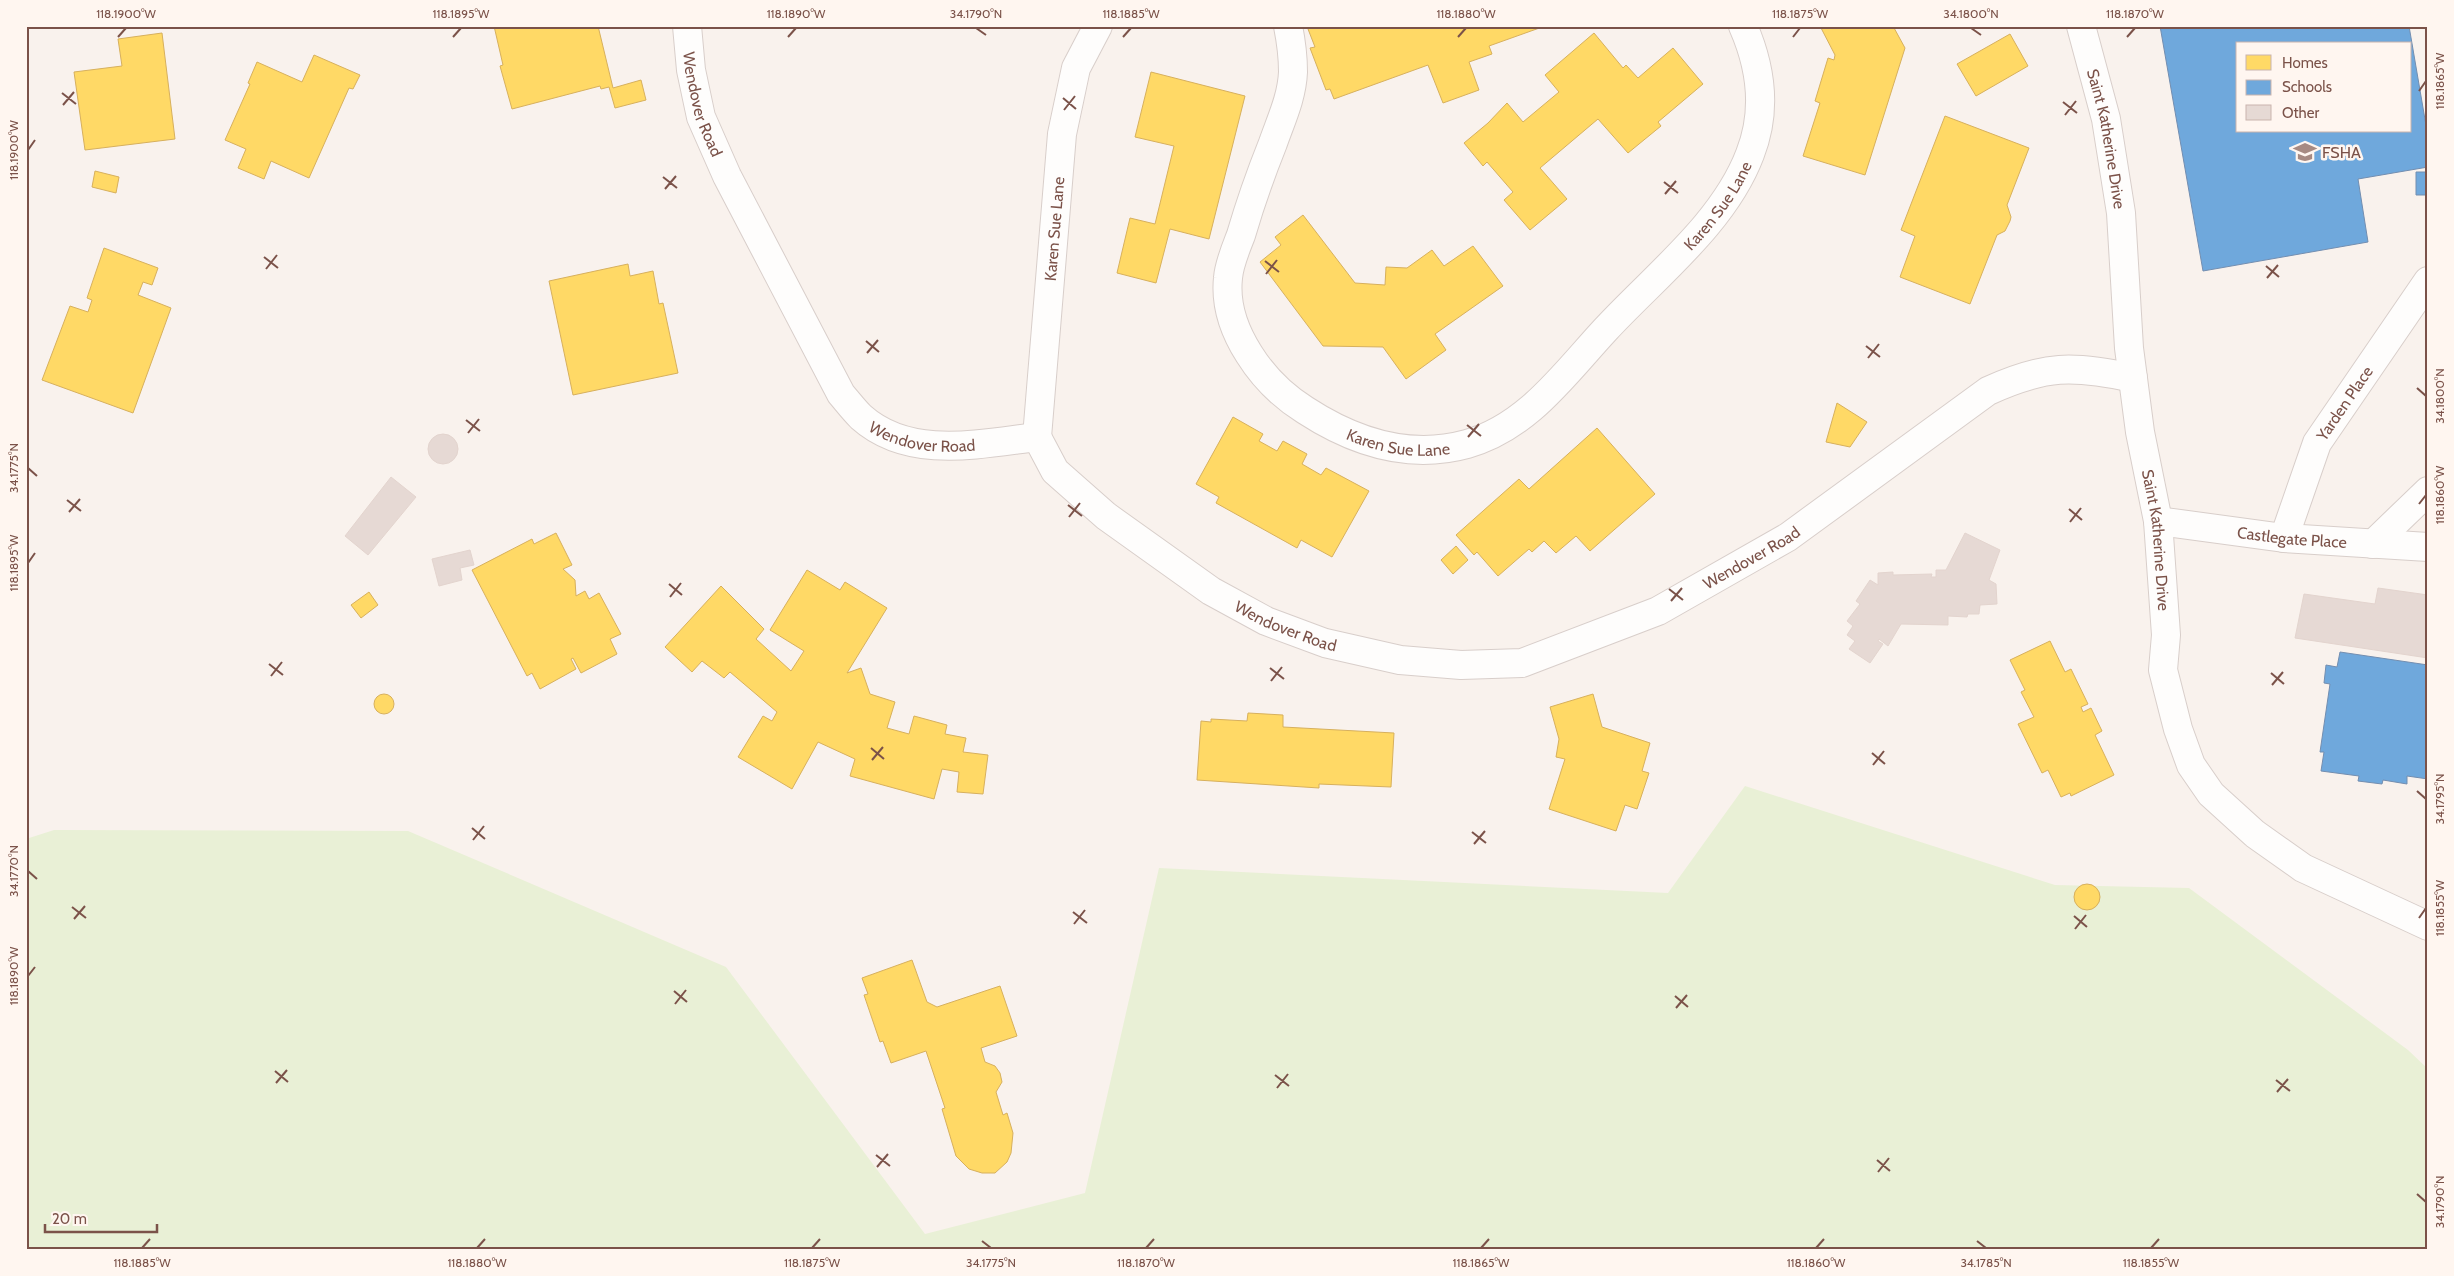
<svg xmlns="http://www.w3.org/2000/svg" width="2454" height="1276" font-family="Cabin,sans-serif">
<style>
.green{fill:#e9f0d6}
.homes{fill:#ffd966;stroke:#d7b05d}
.schools{fill:#6fa8dc;stroke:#738eb0;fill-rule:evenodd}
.building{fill:#e6d9d4;stroke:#e3d4ce}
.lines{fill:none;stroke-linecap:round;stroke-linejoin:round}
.minor-casing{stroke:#d8ceca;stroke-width:30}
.minor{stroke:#fefdfc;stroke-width:28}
.ticks{fill:none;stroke:#7b5249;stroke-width:2}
.labels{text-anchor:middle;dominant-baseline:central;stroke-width:5;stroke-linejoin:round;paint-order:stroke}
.street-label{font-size:16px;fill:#7b5249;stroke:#fff6f0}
.poi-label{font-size:16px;fill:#7b5249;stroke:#fff6f0;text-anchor:start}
.neatline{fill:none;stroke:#7b5249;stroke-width:2}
.ticks-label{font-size:12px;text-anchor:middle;fill:#7b5249}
</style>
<rect width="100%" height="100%" fill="#f9f2ed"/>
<path class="green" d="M1745 786 2055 885 2189 888 2408 1050 2428 1069V1250H26V839L54 830 408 831 726 967 925 1234 1085 1193 1159 868 1668 893Z"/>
<path class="homes" d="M494 26H598L613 88 641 80 646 100 615 108 609 87 601 89 600 86 512 109 500 66 503 65Z
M1316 26H1545L1489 46 1492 54 1469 62 1479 90 1443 103 1428 65 1334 99 1330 89 1326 90 1310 48 1315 47 1308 29Z
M1820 26H1893L1905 48 1865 175 1803 156 1820 103 1815 101 1828 58 1834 60 1835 55Z
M162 33 175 139 85 150 74 72 122 66 118 39Z
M1594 33 1623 68 1626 65 1638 78 1673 48 1703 84 1658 122 1661 126 1628 153 1598 119 1540 168 1567 199 1530 230 1504 200 1513 192 1487 162 1483 166 1464 143 1488 123 1507 103 1523 122 1559 92 1545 75Z
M2010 34 2028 66 1976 96 1957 64Z
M314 55 360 75 353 89 349 88 309 178 271 161 264 179 238 168 246 149 225 140 250 84 248 83 257 62 302 82Z
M1151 72 1245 96 1209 239 1170 229 1156 283 1117 273 1130 218 1155 224 1174 146 1135 137Z
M1945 116 2029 148 2007 205 2011 217 2010 221 2005 231 1997 235 1970 304 1900 277 1915 236 1901 230Z
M95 171 119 177 116 193 92 187Z
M1303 215 1355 283 1385 285 1386 267 1407 268 1432 250 1444 266 1473 246 1503 286 1435 334 1446 350 1406 379 1383 347 1323 346 1260 262 1281 245 1275 237Z
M104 248 158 268 152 285 143 282 138 295 171 308 133 413 42 380 70 306 88 312 92 300 87 298Z
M628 264 630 276 653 271 659 304 663 303 678 373 573 395 549 281Z
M1837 403 1867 422 1850 447 1826 442Z
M1233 417 1263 434 1259 441 1277 451 1283 441 1307 454 1302 464 1321 475 1326 468 1369 491 1332 557 1301 540 1297 548 1216 503 1219 497 1196 484Z
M1597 428 1655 494 1590 551 1576 536 1556 553 1544 541 1532 552 1529 549 1498 576 1477 552 1474 555 1456 535 1519 479 1529 489Z
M556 533 572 565 563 569 575 580 576 596 585 591 589 599 599 593 621 634 610 639 617 654 581 673 573 658 571 659 576 669 540 689 532 673 527 676 472 570 532 539 534 544Z
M1456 546 1468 560 1453 574 1441 560Z
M807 570 840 590 845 582 887 608 847 673 861 668 870 694 895 702 887 728 909 734 914 716 947 725 945 734 966 738 963 752 988 755 983 794 957 792 959 772 942 769 934 799 850 776 855 759 818 742 792 789 738 757 763 716 772 721 777 712 730 672 724 678 702 661 692 672 665 647 721 586 764 629 756 639 791 671 804 651 770 630Z
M369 592 378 605 361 618 351 605Z
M2050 641 2065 672 2071 669 2088 704 2081 707 2083 712 2091 708 2102 731 2095 735 2114 775 2071 796 2070 793 2061 797 2048 770 2042 773 2018 724 2034 717 2021 692 2025 690 2010 660Z
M374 704a10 10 0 1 1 20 0a10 10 0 1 1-20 0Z
M1593 694 1602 727 1650 743 1642 771 1649 773 1637 809 1625 805 1616 831 1549 809 1565 759 1556 757 1559 739 1550 707Z
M1248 713 1283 715V727L1394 733 1391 787 1319 784V788L1197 780 1201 721 1211 722V719L1247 721Z
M2074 897a13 13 0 1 1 26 0a13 13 0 1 1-26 0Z
M912 960 927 1002 937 1007 1000 986 1017 1036 981 1048 985 1062 995 1066 1000 1073 1002 1082 996 1092 1003 1115 1007 1113 1013 1133 1011 1153 1007 1162 995 1173H982L969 1169 956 1156 942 1109 945 1108 926 1051 891 1063 883 1041 880 1042 864 995 868 994 862 978Z"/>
<path class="schools" d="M2160 26H2409L2428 137V167L2358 179 2368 242 2203 271ZM2238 44H2410V131H2238Z
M2416 172H2428V195H2416Z
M2340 652 2428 665V779L2407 776V784L2383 780 2382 784 2358 781 2359 776 2321 771 2324 752H2320L2330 684 2324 683 2326 665 2337 667Z"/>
<path class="building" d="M428 449a15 15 0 1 1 30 0a15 15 0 1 1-30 0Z
M391 477 416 497 368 555 345 536Z
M1965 533 2000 550 1989 580 1996 584 1997 604 1980 605 1979 614H1968L1967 617 1948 616V625L1901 624 1888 646 1879 639 1878 641 1883 644 1870 663 1849 649 1855 641 1847 635 1853 626 1847 621 1860 604 1856 601 1870 580 1878 585V573L1893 572V575L1932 574 1931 577H1936V570H1946Z
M470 550 474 565 460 568 462 580 439 586 432 559Z
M2378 588 2428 595V658L2295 638 2304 594 2375 604Z"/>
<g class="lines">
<defs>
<g id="minor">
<path id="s1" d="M687 26 691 70 701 117 727 176 841 394C847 401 854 410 861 417 909 460 979 444 1037 437L1055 471 1106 516 1211 591 1266 621 1325 643 1400 660 1461 665 1522 663 1658 611 1788 537 1988 391C2045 365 2073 365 2133 378"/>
<path id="s2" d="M1288 26C1291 41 1293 57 1293 72 1292 97 1281 120 1273 143 1261 173 1250 204 1241 235 1236 248 1229 264 1228 278 1225 306 1235 332 1249 354 1264 378 1281 395 1305 410 1354 442 1409 460 1467 444 1528 427 1565 373 1606 329 1655 276 1724 223 1750 154 1767 111 1761 67 1743 26"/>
<path id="s3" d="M2081 26 2106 119 2121 213 2129 348 2140 432 2158 521 2166 635 2163 670 2178 729 2191 765 2211 794 2255 834 2303 868 2428 926"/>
<path id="s4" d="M1037 437 1062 134 1076 68 1098 26"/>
<path id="s5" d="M2158 521 2284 538 2428 547"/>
<path id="s6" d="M2284 538 2317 443 2428 281"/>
<path d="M2373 544 2428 491"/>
</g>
</defs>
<use href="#minor" class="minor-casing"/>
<use href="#minor" class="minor"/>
</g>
<path class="ticks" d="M976 28 986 35M1971 28 1981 35M118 37 126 28M453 37 461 28M788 37 796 28M1123 37 1131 28M1458 37 1466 28M1793 37 1800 28M2127 37 2135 28M2419 91 2426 81M62 93 76 104M1063 98 1076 109M2063 102 2077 113M63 105 74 92M1064 110 1075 96M2065 115 2076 101M28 150 35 140M663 177 677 188M1664 182 1678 193M665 189 676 176M1665 194 1676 181M264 257 278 268M1265 261 1279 272M2266 266 2279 277M266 269 277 255M1266 274 1277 260M2267 278 2278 265M866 341 879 352M1866 346 1880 357M867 353 878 340M1868 358 1879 344M2417 388 2426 396M466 420 480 431M1467 425 1481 436M468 433 479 419M1468 437 1479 424M28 468 37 476M67 500 81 511M2419 504 2426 495M1068 505 1082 516M2069 509 2082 520M69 512 80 499M1069 517 1080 503M2070 522 2081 508M28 563 35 553M669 584 682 595M1669 589 1683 600M670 597 681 583M1671 601 1682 588M269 664 283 675M1270 668 1284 679M2271 673 2284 684M271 676 282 662M1271 681 1282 667M2272 685 2283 672M871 748 884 759M1872 753 1885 764M872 760 883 747M1873 765 1884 751M2417 791 2426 799M472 828 485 839M1472 832 1486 843M473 840 484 826M1474 844 1485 831M28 871 37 879M72 907 86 918M1073 912 1087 923M2074 916 2087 927M2419 918 2426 908M74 919 85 906M1074 924 1085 910M2075 929 2086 915M28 976 35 967M674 991 687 1002M1675 996 1688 1007M675 1004 686 990M1676 1008 1687 995M275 1071 288 1082M1275 1075 1289 1086M2276 1080 2290 1091M276 1083 287 1070M1277 1088 1288 1074M2277 1092 2288 1079M876 1155 890 1166M1877 1160 1890 1171M877 1167 888 1154M1878 1172 1889 1158M2417 1194 2426 1202M982 1241 991 1248M1977 1241 1986 1248M142 1248 150 1239M477 1248 485 1239M812 1248 820 1239M1146 1248 1154 1239M1481 1248 1489 1239M1816 1248 1824 1239M2151 1248 2159 1239"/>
<defs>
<symbol id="school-bare" viewBox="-9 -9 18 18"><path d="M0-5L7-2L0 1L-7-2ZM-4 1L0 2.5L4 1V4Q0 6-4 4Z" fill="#a78a82" stroke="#fff6f0" stroke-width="2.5" paint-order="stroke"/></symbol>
</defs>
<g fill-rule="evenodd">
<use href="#school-bare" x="2289" y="136" width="32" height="32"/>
</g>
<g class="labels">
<g class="street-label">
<text stroke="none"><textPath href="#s1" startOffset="80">Wendover Road</textPath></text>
<text stroke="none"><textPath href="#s3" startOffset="116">Saint Katherine Drive</textPath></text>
<text stroke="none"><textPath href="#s2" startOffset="944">Karen Sue Lane</textPath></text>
<text stroke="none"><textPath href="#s4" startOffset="209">Karen Sue Lane</textPath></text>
<text stroke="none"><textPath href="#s6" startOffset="149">Yarden Place</textPath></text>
<text stroke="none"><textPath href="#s1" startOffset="500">Wendover Road</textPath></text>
<text stroke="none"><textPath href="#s2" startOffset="524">Karen Sue Lane</textPath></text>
<text stroke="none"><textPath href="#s5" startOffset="135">Castlegate Place</textPath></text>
<text stroke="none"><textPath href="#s3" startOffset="521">Saint Katherine Drive</textPath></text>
<text stroke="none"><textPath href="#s1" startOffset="1430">Wendover Road</textPath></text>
<text stroke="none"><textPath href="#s1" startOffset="935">Wendover Road</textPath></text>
</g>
<g class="poi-label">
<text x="2322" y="152">FSHA</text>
</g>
</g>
<rect width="2454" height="1276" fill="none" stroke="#fff6f0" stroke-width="55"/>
<rect x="2236" y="42" width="175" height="90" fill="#fff6f0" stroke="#cab4ad"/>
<rect x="2246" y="55" width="25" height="15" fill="#ffd966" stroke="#cab4ad"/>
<text x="2282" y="68" font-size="15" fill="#7b5249">Homes</text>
<rect x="2246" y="80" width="25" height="15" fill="#6fa8dc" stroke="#cab4ad"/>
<text x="2282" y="92" font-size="15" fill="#7b5249">Schools</text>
<rect x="2246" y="105" width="25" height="15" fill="#e6d9d4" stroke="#cab4ad"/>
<text x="2282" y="118" font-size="15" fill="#7b5249">Other</text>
<path d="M45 1224v8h112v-8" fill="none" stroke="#7b5249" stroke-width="2.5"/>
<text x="52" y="1224" font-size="15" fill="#7b5249" stroke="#fff6f0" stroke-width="4" paint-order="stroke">20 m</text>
<rect x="28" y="28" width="2398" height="1220" class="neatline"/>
<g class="ticks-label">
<text x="126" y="18">118.1900°W</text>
<text x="461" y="18">118.1895°W</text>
<text x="796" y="18">118.1890°W</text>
<text x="976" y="18">34.1790°N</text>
<text x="1131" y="18">118.1885°W</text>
<text x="1466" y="18">118.1880°W</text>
<text x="1800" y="18">118.1875°W</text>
<text x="1971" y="18">34.1800°N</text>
<text x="2135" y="18">118.1870°W</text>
<text transform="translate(2440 81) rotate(-90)" y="4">118.1865°W</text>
<text transform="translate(14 150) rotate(-90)" y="4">118.1900°W</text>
<text transform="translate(2440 396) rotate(-90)" y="4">34.1800°N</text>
<text transform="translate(14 468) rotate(-90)" y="4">34.1775°N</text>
<text transform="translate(2440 495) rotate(-90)" y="4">118.1860°W</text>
<text transform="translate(14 563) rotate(-90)" y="4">118.1895°W</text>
<text transform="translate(2440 799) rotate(-90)" y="4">34.1795°N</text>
<text transform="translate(14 871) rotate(-90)" y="4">34.1770°N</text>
<text transform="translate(2440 908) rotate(-90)" y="4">118.1855°W</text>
<text transform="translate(14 976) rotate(-90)" y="4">118.1890°W</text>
<text transform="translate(2440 1202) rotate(-90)" y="4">34.1790°N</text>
<text x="142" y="1267">118.1885°W</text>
<text x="477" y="1267">118.1880°W</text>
<text x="812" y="1267">118.1875°W</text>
<text x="991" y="1267">34.1775°N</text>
<text x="1146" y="1267">118.1870°W</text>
<text x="1481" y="1267">118.1865°W</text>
<text x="1816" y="1267">118.1860°W</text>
<text x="1986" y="1267">34.1785°N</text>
<text x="2151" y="1267">118.1855°W</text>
</g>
</svg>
